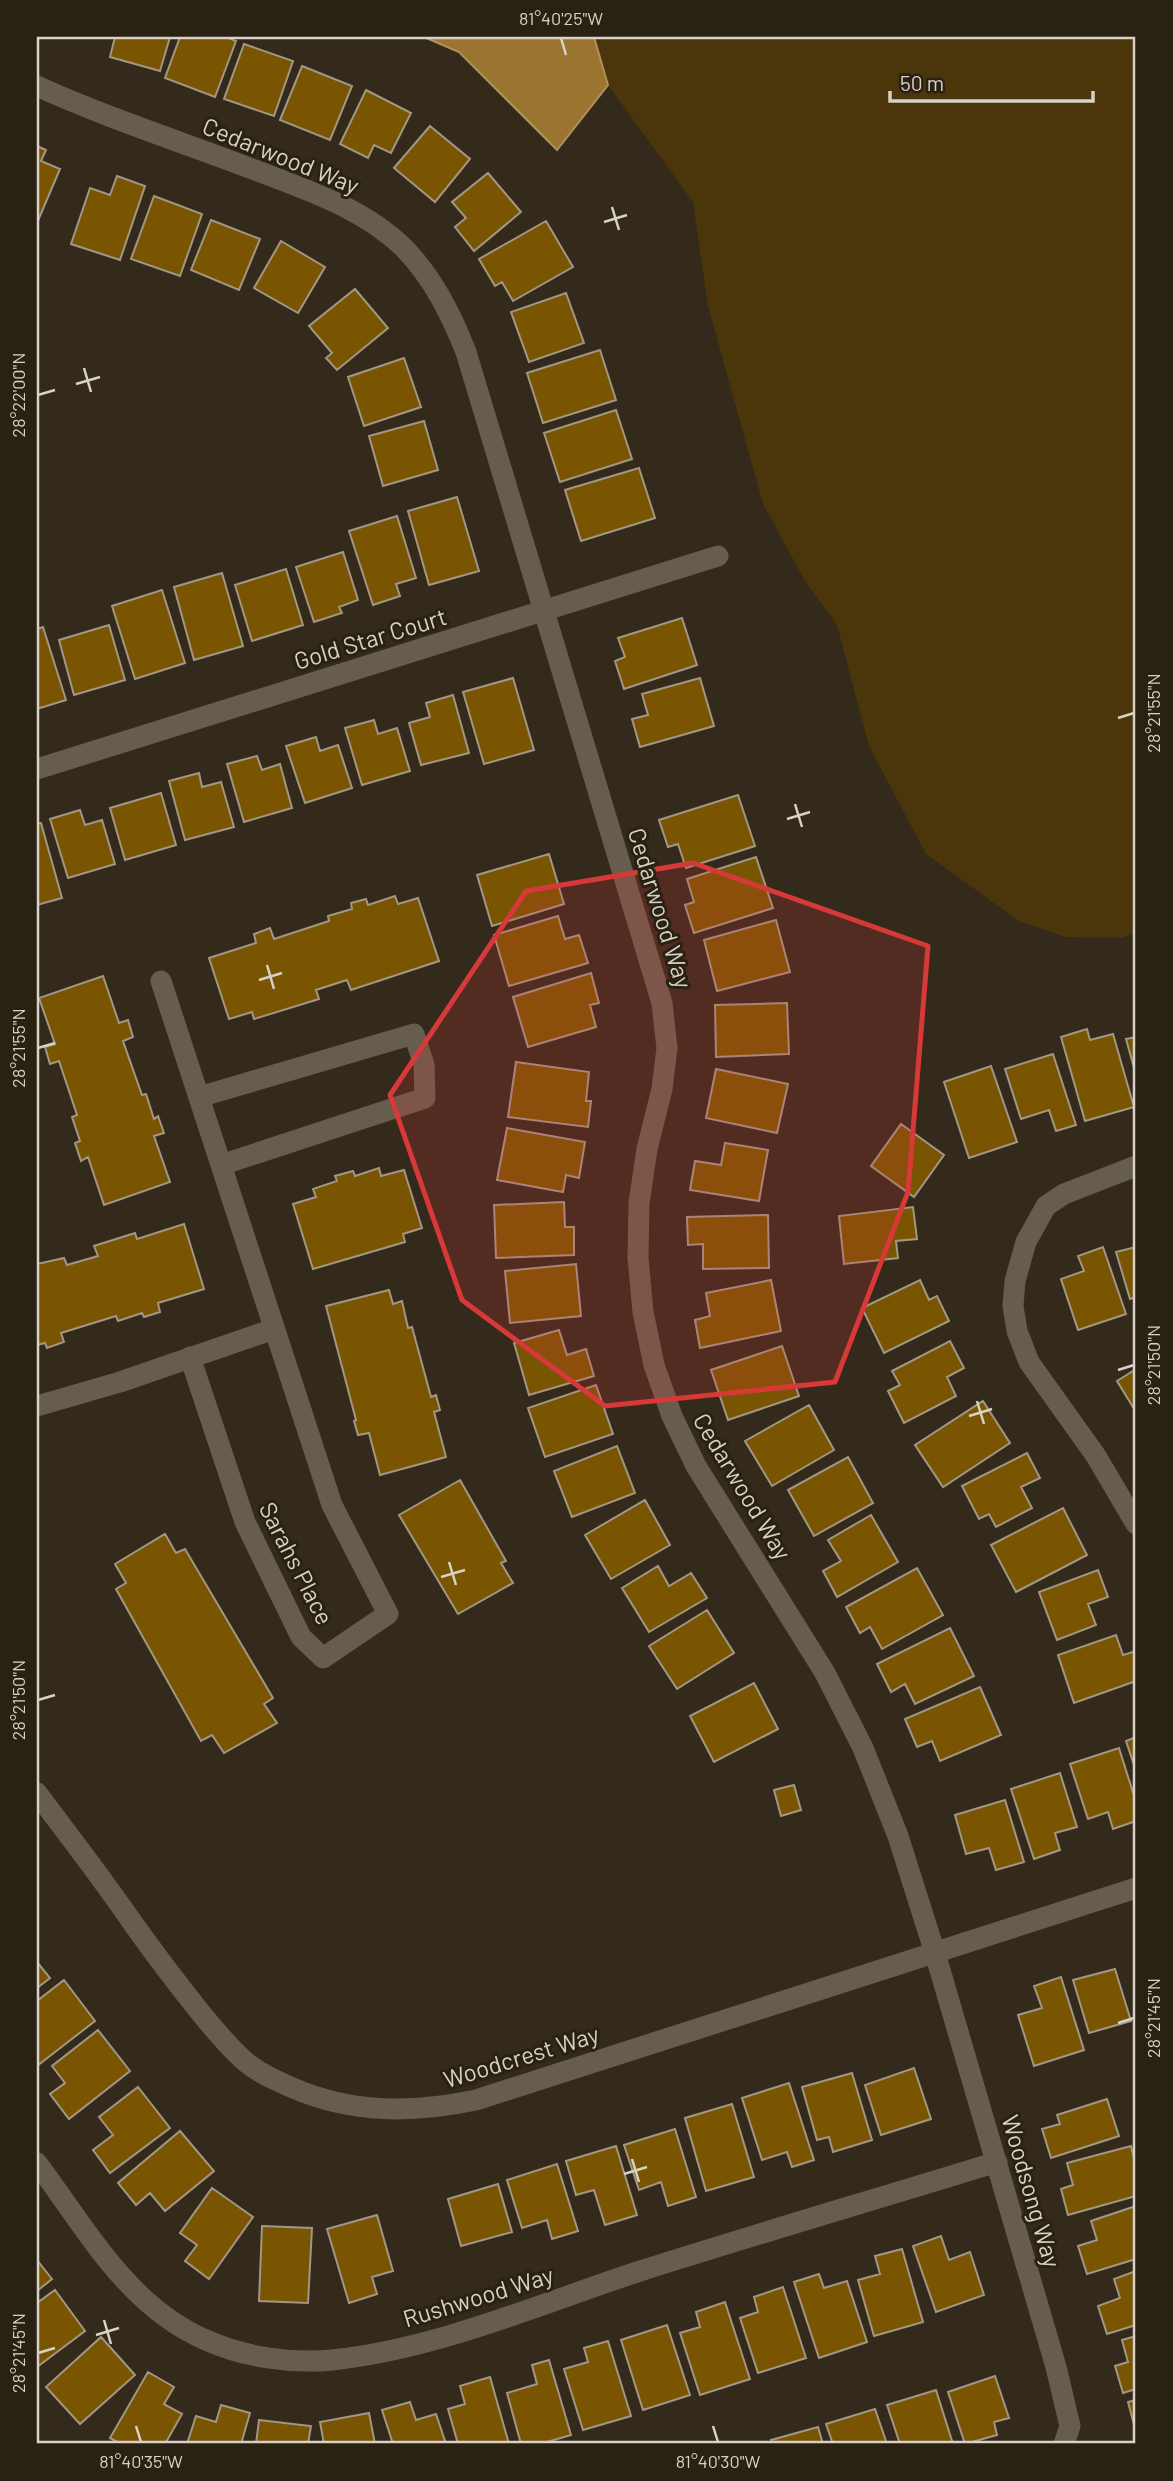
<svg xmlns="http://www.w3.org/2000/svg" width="1173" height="2481" font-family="Barlow,sans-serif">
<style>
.green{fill:#4b360c}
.water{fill:#9b7530;stroke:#ad915e;stroke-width:2}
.building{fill:#795501;stroke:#a29786;stroke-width:2}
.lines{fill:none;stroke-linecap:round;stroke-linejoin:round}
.street{stroke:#675d4e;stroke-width:21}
.marked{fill:#d63938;fill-opacity:0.2;stroke:#d63938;stroke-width:5;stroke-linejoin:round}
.ticks{fill:none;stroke:#d7d1c8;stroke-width:2.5}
.labels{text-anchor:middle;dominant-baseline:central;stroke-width:6;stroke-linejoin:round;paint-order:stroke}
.street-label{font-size:24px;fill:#d7d1c8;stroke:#292112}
.neatline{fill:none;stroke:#d7d1c8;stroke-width:2.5}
.ticks-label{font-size:18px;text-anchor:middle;fill:#d7d1c8}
</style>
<rect width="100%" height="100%" fill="#332a1c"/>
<path class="green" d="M594 37H1136V933L1120 938 1066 937 1019 921 926 854 869 746 837 625 805 581 763 504 708 306 693 202 608 85Z"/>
<path class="water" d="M424 37H594L608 85 557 150 459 52Z"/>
<path class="building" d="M115 37H170L160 71 110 57Z
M180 37H226L236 41 215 97 165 78Z
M244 44 293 61 274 116 224 99Z
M302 66 352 86 330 140 280 120Z
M366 90 411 113 391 153 374 145 368 158 340 144Z
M430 126 470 159 435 202 394 168Z
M37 146 46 150 41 161 60 169 37 223Z
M488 173 521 212 474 251 455 227 466 218 452 202Z
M117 176 145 186 120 260 71 244 90 188 110 195Z
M154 196 202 214 180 276 131 259Z
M211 220 260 239 239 290 191 270Z
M546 221 573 267 513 301 502 282 495 286 479 259Z
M281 241 325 267 298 313 254 288Z
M355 289 388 328 337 370 326 358 332 353 309 326Z
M566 293 584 343 529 362 511 312Z
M600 350 616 400 543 423 527 373Z
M404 358 421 407 364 426 348 377Z
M616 410 632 459 560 482 544 433Z
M424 421 438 470 383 486 369 436Z
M639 468 655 518 581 541 565 490Z
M457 497 479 571 429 585 408 511Z
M397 516 416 578 396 584 400 596 373 605 349 531Z
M343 552 358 600 339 607 342 613 314 622 296 567Z
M286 569 303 625 252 641 235 585Z
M222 573 243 646 194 660 174 587Z
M162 590 185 663 135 679 112 606Z
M682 618 697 665 624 689 615 661 625 657 618 638Z
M109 625 125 680 74 695 59 640Z
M43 627 66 700 37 709V629Z
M513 678 534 750 484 764 463 692Z
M700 678 714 726 640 747 632 719 648 715 642 694Z
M453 695 469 753 421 765 409 723 430 717 426 703Z
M374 720 378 734 397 728 410 771 362 785 345 728Z
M316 737 320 751 338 745 352 788 305 803 286 746Z
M257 756 262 770 280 764 292 808 244 822 227 764Z
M199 773 202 787 221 782 234 827 185 840 169 781Z
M161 793 176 845 125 860 110 808Z
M738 795 755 846 686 868 678 844 668 847 659 820Z
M80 810 85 825 102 820 115 864 68 878 50 819Z
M41 823 62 898 37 905V824Z
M549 854 564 904 492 926 477 875Z
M756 857 773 908 694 933 685 905 694 902 687 879Z
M395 896 398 904 418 898 439 961 351 990 347 980 316 990 319 999 254 1019 252 1012 229 1019 209 958 256 943 254 934 270 928 274 939 329 921 328 916 352 909 351 903 366 899 368 905Z
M558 916 565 939 579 935 588 963 509 986 494 935Z
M776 920 790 972 717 991 704 940Z
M591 973 599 1003 590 1005 596 1027 528 1047 513 997Z
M103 976 119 1023 128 1020 133 1037 123 1041 142 1095 146 1094 154 1119 158 1116 164 1133 154 1136 170 1182 104 1205 88 1157 81 1161 75 1143 80 1141 72 1117 77 1115 59 1061 50 1064 45 1047 55 1044 39 998Z
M787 1003 789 1054 716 1057 715 1005Z
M1087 1029 1090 1040 1113 1034 1134 1107 1085 1121 1061 1037Z
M1136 1037V1075L1126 1039Z
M1053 1054 1076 1125 1056 1131 1049 1110 1021 1119 1005 1069Z
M516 1062 589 1072 586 1101H591L588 1127 508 1117Z
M991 1066 1017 1142 969 1158 944 1082Z
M716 1069 788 1084 777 1133 706 1118Z
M901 1124 944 1155 914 1197 871 1166Z
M507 1128 585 1142 579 1178 566 1175 563 1192 497 1180Z
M725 1143 768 1150 759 1201 690 1190 695 1161 721 1165Z
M379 1168 381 1176 404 1170 422 1228 403 1234 405 1242 313 1269 293 1204 316 1197 313 1189 337 1181 335 1176 353 1171 355 1176Z
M564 1202 565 1227H574V1255L496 1258 494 1205Z
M913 1207 917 1239 896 1241 898 1258 844 1264 839 1216Z
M768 1215 769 1268 703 1269V1244L688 1245 687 1217Z
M184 1224 204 1289 158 1303 160 1312 144 1317 142 1313 118 1321 116 1316 61 1333 64 1342 47 1348 45 1343 37 1345V1264L64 1258 67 1265 98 1256 94 1246 135 1233 137 1239Z
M1103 1247 1126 1314 1078 1330 1061 1279 1084 1271 1078 1256Z
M1136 1247V1297L1130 1299 1116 1252Z
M576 1264 581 1316 510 1323 505 1271Z
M771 1280 781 1331 700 1348 695 1320 710 1316 706 1293Z
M920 1280 929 1300 937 1296 949 1321 884 1353 862 1308Z
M389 1290 393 1304 402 1301 408 1328 412 1327 431 1397 436 1395 440 1410 434 1412 446 1457 380 1475 369 1433 358 1435 354 1421 356 1420 326 1306Z
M559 1330 567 1355 586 1349 594 1376 529 1395 514 1343Z
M950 1341 964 1368 947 1377 956 1396 904 1423 888 1391 900 1385 892 1371Z
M782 1346 799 1396 728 1420 711 1370Z
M1136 1369V1412L1117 1381Z
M596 1385 613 1434 545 1457 528 1408Z
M983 1401 1010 1443 943 1487 915 1445Z
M809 1405 834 1450 772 1486 745 1441Z
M617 1446 635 1493 572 1517 554 1471Z
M1027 1453 1040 1478 1021 1487 1032 1508 996 1527 989 1514 979 1519 962 1486Z
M848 1457 873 1503 814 1536 788 1490Z
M460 1480 506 1561 501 1563 513 1583 458 1614 399 1515Z
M645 1500 670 1545 611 1579 585 1535Z
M1063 1508 1087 1555 1016 1592 991 1545Z
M871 1515 898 1562 837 1597 823 1571 841 1561 828 1540Z
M165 1534 176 1553 185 1549 273 1698 264 1704 277 1723 224 1753 212 1735 201 1741 116 1589 126 1583 115 1564Z
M658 1566 669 1586 691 1573 707 1598 649 1632 622 1588Z
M917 1568 943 1615 882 1649 870 1627 860 1633 846 1607Z
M1098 1570 1108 1597 1088 1604 1096 1625 1057 1640 1039 1592Z
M707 1610 734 1653 677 1689 649 1646Z
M950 1628 974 1676 915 1704 905 1684 891 1692 877 1664Z
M1116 1635 1123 1655 1136 1651V1681L1074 1703 1058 1655Z
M754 1683 778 1729 714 1762 690 1716Z
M980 1687 1001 1735 940 1761 932 1741 917 1747 905 1719Z
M1136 1737V1771L1126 1741Z
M1119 1748 1136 1802V1821L1113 1829 1108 1812 1088 1819 1070 1764Z
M1060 1773 1077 1827 1055 1833 1060 1850 1034 1859 1011 1789Z
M794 1785 801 1810 781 1816 774 1790Z
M1005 1800 1024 1862 996 1870 989 1848 966 1854 955 1815Z
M37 1962 50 1978 37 1988Z
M1115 1969 1131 2021 1089 2033 1073 1980Z
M1061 1977 1084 2050 1034 2066 1018 2015 1042 2008 1034 1986Z
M64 1980 95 2021 37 2066V2001Z
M98 2030 130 2071 69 2119 50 2094 65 2083 52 2066Z
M914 2068 931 2119 881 2135 865 2085Z
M852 2073 872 2140 833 2152 829 2137 817 2140 802 2087Z
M789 2083 814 2160 792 2167 787 2152 762 2160 742 2098Z
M138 2087 170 2128 110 2173 93 2150 113 2135 99 2117Z
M1107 2099 1119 2136 1051 2158 1042 2129 1060 2124 1057 2115Z
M732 2104 754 2177 706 2191 685 2118Z
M675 2129 696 2197 668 2206 661 2182 639 2190 624 2145Z
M180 2131 214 2171 165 2211 150 2193 136 2205 118 2183Z
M616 2146 637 2215 605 2225 594 2190 576 2195 566 2161Z
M1131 2146 1136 2166V2196L1068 2215 1061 2189 1073 2185 1067 2163Z
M557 2164 578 2231 552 2239 547 2220 522 2228 507 2180Z
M498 2184 512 2232 461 2246 448 2199Z
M212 2188 253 2217 209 2279 185 2261 197 2245 180 2233Z
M1136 2206V2259L1087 2274 1078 2246 1097 2240 1091 2221Z
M377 2215 393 2271 372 2277 377 2294 349 2303 327 2229Z
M262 2226 312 2228 308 2303 259 2301Z
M941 2236 949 2260 970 2252 984 2295 936 2312 913 2246Z
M902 2249 923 2322 874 2336 858 2280 880 2274 875 2256Z
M37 2260 52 2279 37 2291Z
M1136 2271V2325L1107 2334 1098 2306 1120 2298 1114 2279Z
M819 2274 824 2288 847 2281 867 2342 819 2358 794 2282Z
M783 2287 806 2358 758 2373 740 2318 758 2312 754 2297Z
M55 2290 85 2331 37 2367V2303Z
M725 2302 750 2379 700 2395 680 2333 700 2327 696 2312Z
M667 2325 690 2395 643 2410 621 2340Z
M1136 2336V2389L1123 2393 1115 2366 1128 2362 1122 2340Z
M101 2337 135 2375 80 2424 46 2387Z
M608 2341 631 2416 583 2430 564 2369 588 2362 584 2348Z
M549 2360 571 2435 540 2444H521L507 2393 537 2384 532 2365Z
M148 2372 174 2387 164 2404 182 2414 165 2444H121L110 2438Z
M995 2376 1009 2418 994 2422 997 2435 965 2444 948 2392Z
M490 2377 509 2444H458L448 2409 465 2404 460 2386Z
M936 2390 953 2444H900L887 2405Z
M1136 2400V2432L1128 2402Z
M410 2402 416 2420 436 2414 446 2444H393L382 2410Z
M221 2405 250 2413 241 2444H187L196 2416 216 2422Z
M875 2409 887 2444H833L826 2424Z
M369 2413 375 2444H324L320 2422Z
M259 2420 311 2426 308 2444H256Z
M818 2427 823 2444H772L771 2440Z"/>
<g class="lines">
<path class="street" d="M37 86C107 118 182 142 255 170 307 190 363 208 404 248 433 278 451 314 466 352L662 1003 667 1048 662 1089 647 1149 639 1203 638 1258 643 1312 654 1365 672 1416 696 1466 825 1673 863 1748 898 1836 935 1953 1056 2367 1070 2426 1064 2444
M37 769 718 556
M161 981 332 1505 388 1614 323 1658 301 1637 245 1522 190 1357
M199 1097 414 1034 424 1065 425 1098 221 1165
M1136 1166 1064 1194 1046 1206 1026 1242 1015 1281 1013 1306 1017 1331 1029 1362 1096 1456 1136 1524
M37 1406 120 1382 274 1329
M37 1793C69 1836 102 1878 132 1922 154 1953 176 1982 200 2012 214 2029 229 2048 247 2063 261 2074 277 2081 293 2088 353 2114 414 2113 476 2100L1136 1888
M37 2163C85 2227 128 2307 206 2340 244 2357 290 2364 332 2360 436 2349 537 2305 637 2272 756 2234 877 2199 997 2162"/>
</g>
<path class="marked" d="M693 863 928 946 908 1192 835 1382 605 1406 462 1300 390 1095 526 891Z"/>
<path class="ticks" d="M561 38 566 55M612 207 619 230M604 222 627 215M84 368 91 392M76 384 100 377M38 395 55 390M1118 718 1134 713M795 804 802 827M787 819 810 812M267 965 274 989M259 980 282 973M38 1048 55 1043M1118 1370 1134 1365M977 1401 984 1424M969 1416 992 1409M449 1562 456 1585M441 1577 465 1570M38 1700 55 1695M1118 2023 1134 2018M632 2159 639 2182M624 2174 647 2167M104 2320 111 2344M96 2335 119 2328M38 2353 55 2348M136 2426 141 2442M713 2426 718 2442"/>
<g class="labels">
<g class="street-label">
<text transform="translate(281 155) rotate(22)">Cedarwood Way</text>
<text transform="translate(370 638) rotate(-17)">Gold Star Court</text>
<text transform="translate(661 908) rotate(73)">Cedarwood Way</text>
<text transform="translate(743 1486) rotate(59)">Cedarwood Way</text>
<text transform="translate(297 1563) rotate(63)">Sarahs Place</text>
<text transform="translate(521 2056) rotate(-17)">Woodcrest Way</text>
<text transform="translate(1032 2191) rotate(74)">Woodsong Way</text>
<text transform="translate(478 2296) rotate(-17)">Rushwood Way</text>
</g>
</g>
<rect width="1173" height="2481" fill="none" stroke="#292112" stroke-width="77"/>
<path d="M890 91v10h203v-10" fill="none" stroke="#d7d1c8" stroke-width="3.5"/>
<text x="900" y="91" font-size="21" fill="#d7d1c8" stroke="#292112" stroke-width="5" paint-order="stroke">50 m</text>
<rect x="38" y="38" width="1096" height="2404" class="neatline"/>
<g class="ticks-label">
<text x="561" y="25">81°40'25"W</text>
<text transform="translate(19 395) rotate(-90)" y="6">28°22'00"N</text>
<text transform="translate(1154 713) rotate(-90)" y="6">28°21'55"N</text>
<text transform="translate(19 1048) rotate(-90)" y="6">28°21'55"N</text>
<text transform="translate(1154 1365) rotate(-90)" y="6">28°21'50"N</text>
<text transform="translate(19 1700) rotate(-90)" y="6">28°21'50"N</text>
<text transform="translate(1154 2018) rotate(-90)" y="6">28°21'45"N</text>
<text transform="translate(19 2353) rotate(-90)" y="6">28°21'45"N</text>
<text x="141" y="2468">81°40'35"W</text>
<text x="718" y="2468">81°40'30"W</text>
</g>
</svg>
